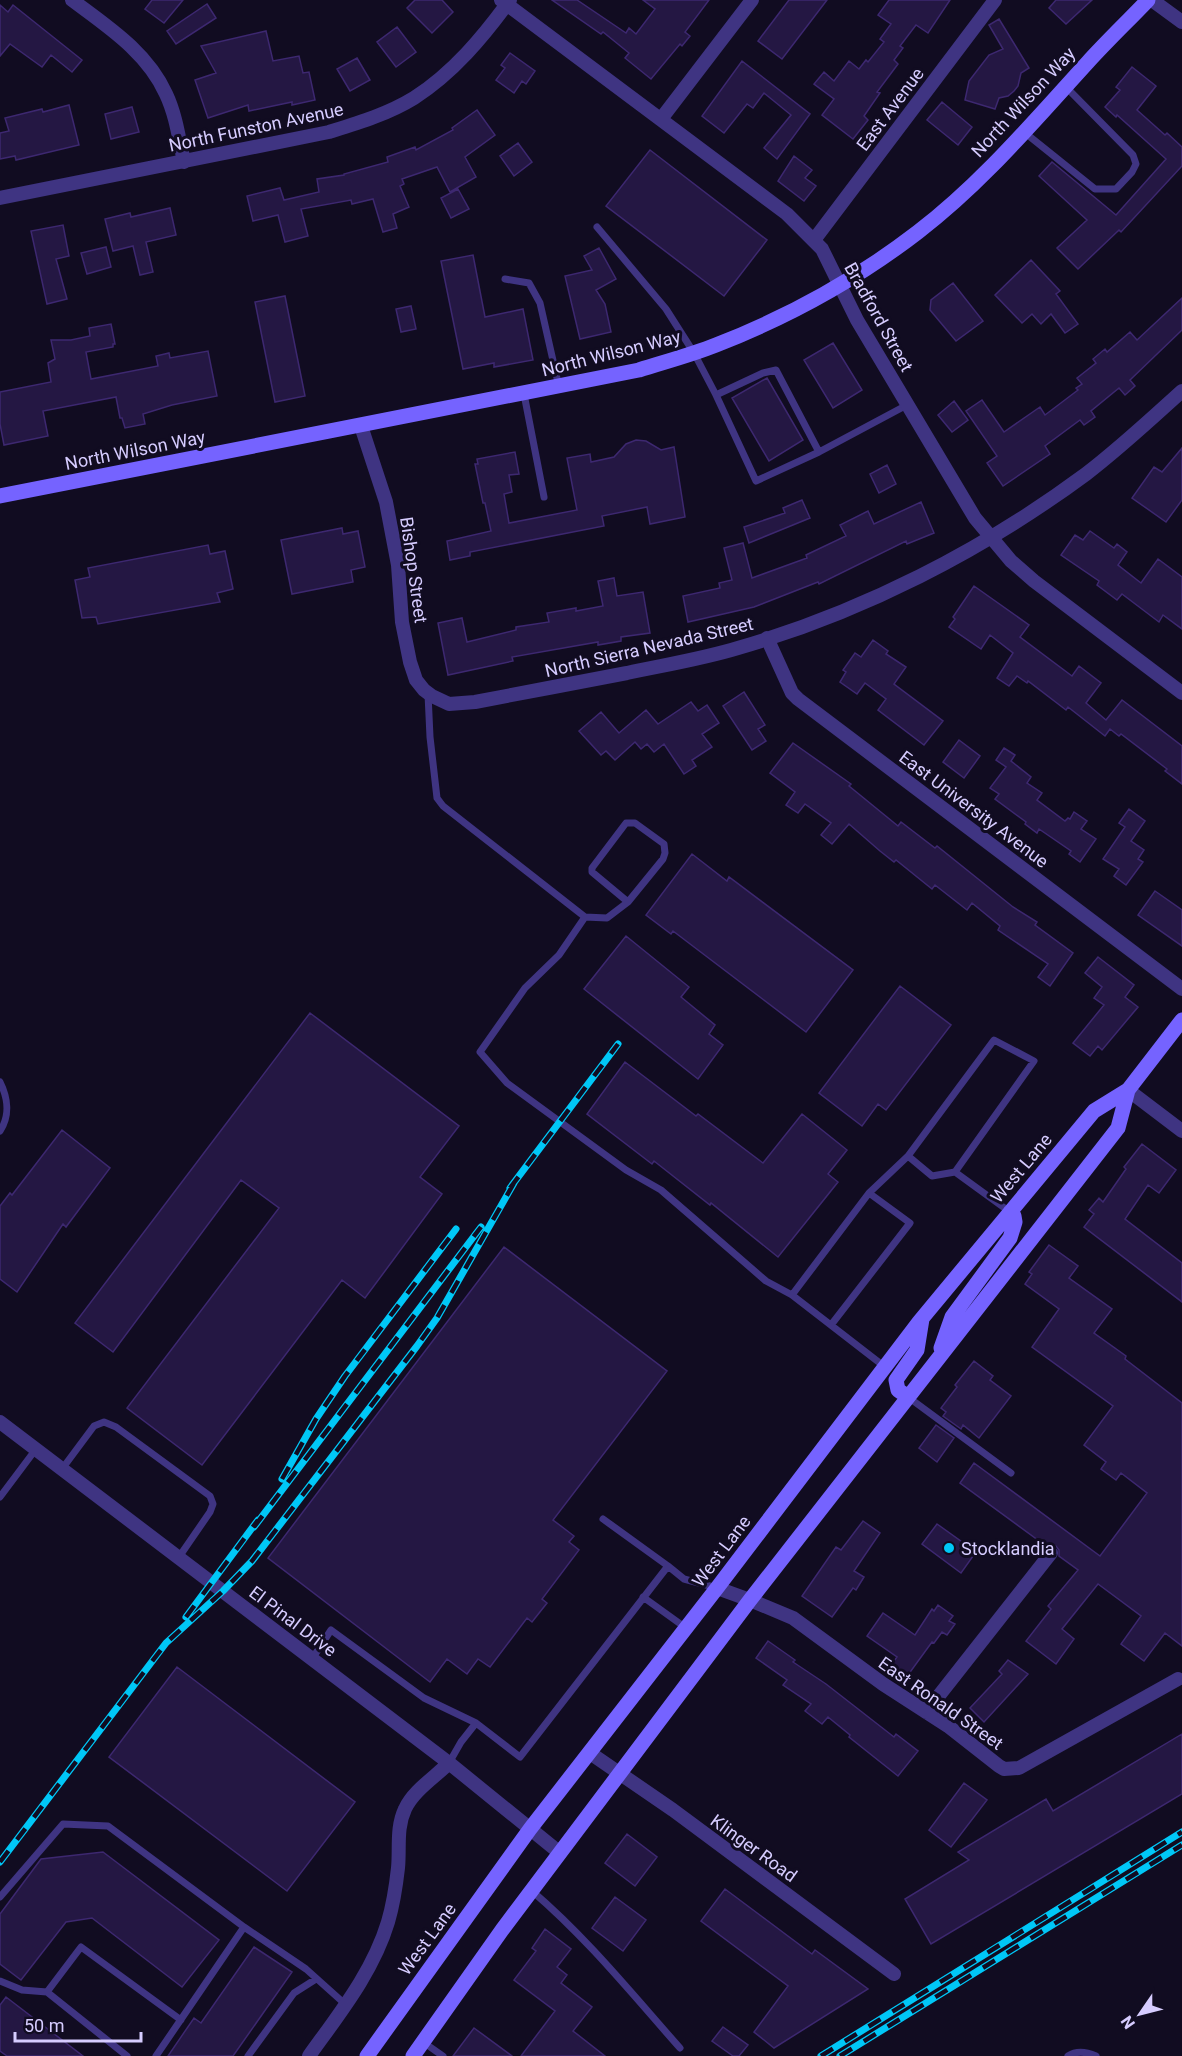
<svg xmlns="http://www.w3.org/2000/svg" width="1182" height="2056" font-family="Roboto,sans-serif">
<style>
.building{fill:#241743;stroke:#3d2870;stroke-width:1.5}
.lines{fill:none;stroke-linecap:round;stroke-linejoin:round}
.lane{stroke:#3f3482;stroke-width:7}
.street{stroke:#3f3482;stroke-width:14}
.secondary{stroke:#7563ff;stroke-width:15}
.rail-casing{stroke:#00c7f7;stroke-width:7}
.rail{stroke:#110c21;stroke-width:4.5;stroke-dasharray:14;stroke-linecap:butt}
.poi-dot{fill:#00c7f7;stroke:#110c21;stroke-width:2}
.labels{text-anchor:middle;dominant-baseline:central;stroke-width:6;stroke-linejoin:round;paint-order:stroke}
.street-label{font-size:18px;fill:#d6ccff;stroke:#110c21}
.poi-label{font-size:18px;fill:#d6ccff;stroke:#110c21;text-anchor:start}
</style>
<rect width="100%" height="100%" fill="#110c21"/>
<path class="building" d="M152 0H183L164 23 145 9Z
M415 0H442L453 12 432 33 407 8Z
M552 0H577L626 33 629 28 636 34 655 9 643 0H709L685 32 690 36 682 46 680 44 651 79 625 58 629 53 603 32 601 34Z
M789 0H827L782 59 758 41Z
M889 0H950L928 33 916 25 900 46 903 48 894 60 898 64 877 92 880 93 864 116 868 120 853 139 822 115 834 99 814 84 824 72 834 81 849 61 859 69 866 60 868 62 884 42 880 39 891 24 878 15Z
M1056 0H1092L1066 24 1049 8Z
M207 4 216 18 176 44 167 31Z
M0 5 8 12 13 5 82 60 72 72 51 55 42 67 10 44 0 56Z
M999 19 1029 68 1021 73 1018 86 1014 91 1008 96 999 98 995 109 965 100 969 81 989 55 1003 49 989 25Z
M397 27 416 52 396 67 377 42Z
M266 31 273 61 299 56 303 73 309 72 315 100 292 105V102L249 111 248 105 208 118 195 80 216 73 201 46Z
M510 53 535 71 526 84 522 81 514 93 496 80 505 68 501 65Z
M357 58 370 80 350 91 337 69Z
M742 61 810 114 777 159 764 148 791 115 764 93 753 108 747 104 724 133 702 116Z
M1132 67 1156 86 1137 110 1165 135 1167 133 1182 147V166L1121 232 1119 230 1078 269 1057 248 1087 220 1039 176 1052 162 1116 215 1166 159 1117 115 1116 117 1105 107 1120 90 1116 87Z
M942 102 972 127 958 145 927 120Z
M69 105 79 145 16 160 15 156 0 159V133L9 131 5 118 42 109 43 112Z
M132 107 139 132 111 139 105 114Z
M477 110 495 135 465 157 476 177 450 192 437 167 402 179 404 184 400 186 409 207 393 214 397 228 383 232 373 199 352 204 351 200 301 209 308 236 285 242 278 215 253 221 247 196 280 188 284 200 319 192 317 179 344 175V174L388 162 387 157 415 147 416 150 453 130 452 128Z
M518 143 532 162 514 176 500 156Z
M650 150 767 240 724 296 606 206Z
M794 156 812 170 805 178 816 186 804 201 778 181Z
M458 189 469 209 451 218 441 198Z
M170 208 176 235 146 242 153 272 140 275 133 246 113 251 105 219 130 213 131 217Z
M63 225 69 256 56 259 67 299 47 304 31 231Z
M106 247 111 267 87 274 81 253Z
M599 248 616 279 596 290 605 304 611 332 580 339 565 276 592 270 584 256Z
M473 255 485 317 523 309 533 360 494 367V363L463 369 441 261Z
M1031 260 1060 291 1056 294 1078 324 1065 333 1051 314 1041 324 1032 314 1022 323 995 295Z
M953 283 983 321 956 341 930 310 931 300Z
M285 296 305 396 275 402 255 302Z
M1182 298V330L1130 380 1135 386 1125 395 1119 388 1091 411 1095 417 1084 425 1080 420 1045 446 1050 454 1003 486 987 463 997 456 966 411 982 400 1004 432 1040 407 1045 415 1078 390 1076 388 1082 384 1077 378 1096 363 1093 359 1105 349 1107 352 1130 332 1137 340Z
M411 306 416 329 401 332 396 309Z
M111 324 115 344H113V347L86 352 91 379 158 366 156 356 169 353 170 358 208 351 217 396 172 405 143 414 145 424 125 428 122 418H120L116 397 43 411 48 436 4 445 0 424V392L51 382 48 363 55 359 51 340H71L90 336 89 328Z
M833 343 862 390 833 408 804 360Z
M767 378 803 440 769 461 732 398Z
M954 401 968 420 952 432 938 415Z
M636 440 646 441 661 450 674 447 685 517 650 524 647 507 602 516 604 526 470 552V556L450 560 447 541 491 531 485 503H483L475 464H478L477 459 515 452 519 474 509 475 512 492 504 494 509 523 577 510 567 458 590 454 591 462 614 457 626 444Z
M1182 448V500L1166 522 1132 498 1154 467 1162 472Z
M887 465 896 484 879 493 870 474Z
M802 500 810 518 749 543 744 527 785 513 783 508Z
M921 502 934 533 907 544 906 541 819 584 818 582 754 607 688 622 683 596 720 588 719 583 732 580 724 548 743 543 752 578 807 558 806 555 846 536 840 525 868 511 874 524Z
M342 528 343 534 358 531 365 567 351 570 353 582 292 594 281 540Z
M1090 531 1114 548 1117 544 1127 552 1118 565 1141 583 1158 559 1182 577V629L1163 615 1159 622 1122 594 1117 600 1097 585 1099 581 1061 555 1075 535 1083 540Z
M208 545 210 554 225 551 233 589 217 593 220 602 98 624 96 617 82 618 75 580 90 577 88 568Z
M614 578 617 596 643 592 650 633 621 637V641L598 645V642L512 657 513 661 448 675 438 623 462 618 467 642 516 630V627L549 622 547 613 576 608V611L603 606 598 581Z
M974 586 1029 625 1020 637 1072 676 1079 666 1101 683 1086 703 1106 720 1122 700 1182 746V784L1165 771 1167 769 1121 734 1119 736 1110 729 1105 736 1068 707 1066 710 1028 681 1027 683 1017 676 1009 686 997 678 1013 653 990 635 981 649 949 627 955 619 953 617Z
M873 640 888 651 886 654 906 667 894 684 943 721 924 745 878 710 886 699 865 683 857 694 840 682 846 672 843 670 855 653 861 657Z
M744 692 765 725 758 729 766 741 752 750 723 706Z
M691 702 698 711 707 705 719 723 702 734 712 747 692 760 696 766 684 774 664 744 654 752 647 744 641 749 635 742 615 760 606 751 601 755 579 731 601 712 619 733 646 710 658 724Z
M959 740 980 756 964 778 943 762Z
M793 743 851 784 849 786 898 826 901 822 935 848 937 846 1013 907 1037 922 1035 925 1073 953 1050 986 1038 977 1048 964 998 930 1000 926 972 903 967 910 935 885 932 889 896 860 894 862 880 851 849 824 832 844 821 835 831 823 805 804 798 813 786 805 795 792 770 773Z
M1004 748 1015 755 1011 761 1031 777 1027 783 1042 793 1037 800 1065 821 1068 818 1070 819 1074 812 1087 821 1081 829 1096 839 1080 862 1069 854 1071 851 1039 829 1037 833 1025 824 1026 822 995 799 999 794 990 788 1006 767 996 760Z
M1129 809 1145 821 1131 841 1144 850 1138 859 1143 862 1126 885 1114 876 1119 869 1103 859 1125 827 1119 823Z
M692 854 727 881 729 877 853 970 806 1032 673 931 671 934 646 915Z
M1155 891 1182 910V946L1138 915Z
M626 936 689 987 681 997 715 1025 709 1034 723 1045 698 1079 584 989Z
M1098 957 1134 985 1125 997 1138 1007 1102 1050 1098 1046 1090 1056 1073 1043 1104 1005 1094 998 1102 987 1085 973Z
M900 986 951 1025 886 1110 878 1104 862 1126 819 1093Z
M310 1013 459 1126 420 1177 442 1194 365 1298 342 1280 202 1465 127 1408 279 1208 241 1180 113 1352 75 1323Z
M625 1062 696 1116 698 1114 763 1163 802 1114 847 1150 828 1174 838 1182 778 1257 711 1203 710 1205 654 1161 652 1164 587 1114Z
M62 1130 110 1168 66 1227 63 1224 17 1292 0 1279V1206L10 1193 12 1195Z
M1142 1144 1176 1170 1159 1193 1148 1185 1125 1219 1182 1263V1302L1084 1227 1094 1214 1089 1210 1099 1198 1103 1202 1126 1169 1124 1167Z
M1049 1245 1078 1266 1069 1278 1112 1309 1094 1333 1126 1356 1125 1359 1182 1403V1646L1165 1633 1144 1661 1121 1644 1141 1616 1098 1584 1062 1629 1074 1639 1056 1664 1026 1641 1051 1609 1048 1606 1078 1570 1059 1556V1550L1056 1546 1052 1544 1046 1546 960 1483 974 1463 1100 1556 1147 1493 1121 1473 1116 1480 1101 1469 1106 1462 1084 1445 1113 1406 1032 1347 1059 1309 1025 1284 1032 1274 1029 1272Z
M504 1247 667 1371 553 1520 574 1536 569 1542 579 1550 542 1599 547 1603 532 1622 527 1618 490 1667 478 1659 467 1674 447 1659 430 1682 268 1558Z
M974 1361 993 1376 990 1380 1011 1396 979 1438 963 1425 961 1429 943 1416 946 1412 941 1408 957 1387 955 1385Z
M936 1425 954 1438 937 1462 919 1448Z
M863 1521 880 1533 854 1571 864 1577 856 1590 853 1588 832 1617 802 1596 836 1547 841 1550Z
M937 1524 976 1552 961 1573 922 1544Z
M938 1605 953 1616 949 1621 955 1624 947 1635 942 1632 934 1643 932 1642 908 1675 892 1664 897 1657 867 1636 883 1613 915 1635 932 1609 934 1611Z
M768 1641 795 1660 793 1662 826 1684 894 1737 896 1734 918 1751 898 1776 849 1737 850 1735 828 1717 822 1724 805 1711 811 1704 783 1685 787 1680 756 1658Z
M1008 1660 1028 1674 984 1722 970 1708 1002 1674 999 1671Z
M177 1667 355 1802 287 1891 109 1757Z
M1182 1734V1794L931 1944 905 1899 969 1860 958 1852 1046 1799 1053 1811Z
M964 1783 987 1800 951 1847 929 1830Z
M627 1834 657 1857 635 1886 605 1863Z
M103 1852 219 1940 182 1987 92 1918 66 1922 21 1980 0 1964V1914L41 1859Z
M725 1889 812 1954 815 1950 868 1989 774 2048 754 2032 788 1986 701 1921Z
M615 1897 646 1920 623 1951 592 1928Z
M545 1929 571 1949 557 1967 567 1975 561 1983 592 2007 573 2031 605 2056H521L555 2011 514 1980 536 1951 532 1948Z
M254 1947 292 1972 233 2056H168L194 2018 201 2023Z
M6 1997 83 2056H7L0 2051V2005Z
M723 2027 748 2045 739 2056H733L712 2041Z
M474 2028 512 2056H453Z"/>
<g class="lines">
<path class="lane" d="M1024 132 1095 189H1116L1132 172 1136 164 1133 155 1066 87
M597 227 666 309 694 353 716 395
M505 279 529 283 540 303 559 387
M524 394 544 497
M819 452 756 481 716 395 763 373 776 370 819 452 907 405
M428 694 430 737 437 798 443 806 585 917
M628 902 592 872V868L626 823H635L664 844 665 853 663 859 628 902 607 918 585 917 559 955 525 988 480 1052 507 1083 626 1170 661 1190 766 1281 792 1295 885 1367
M0 1082C8 1098 10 1116 0 1131
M955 1172 1034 1061 994 1040 908 1156 932 1176 955 1172 1010 1212
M869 1193 908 1156
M792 1295 869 1193 910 1223 831 1325
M908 1397 1011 1473
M62 1469 94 1426 104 1422 116 1427 210 1496 213 1504 210 1512 179 1557
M0 1497 36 1449
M668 1566 684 1579 717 1588
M643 1597 686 1628
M312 1659 331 1630 424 1698 476 1723
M449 1763 461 1742 476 1723 520 1757 668 1566 603 1519
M532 1891C587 1938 632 1994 680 2048
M0 1897 63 1824 108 1826 244 1927 306 1969 345 2004
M0 1981 22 1990 47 1992 127 2056
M47 1992 81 1947 181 2020
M423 2042 443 2056
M156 2056 244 1927
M248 2056 294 1993 316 1979
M1068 2056C1077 2050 1087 2052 1096 2056"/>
<path class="street" d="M72 0C108 27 147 52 166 94 176 115 179 139 184 162
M501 0 787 214 822 249 857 320 975 518 1011 561 1034 581 1182 693
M1152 0 1182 22
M661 119 752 0
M0 198 329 132C358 123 388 114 414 98 453 73 483 37 510 0
M814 240 995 0
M361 426 386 502 398 565 402 622 410 662 416 680 424 690 432 696 449 704 475 702C526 692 576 683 627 673 664 665 702 659 738 648 862 612 982 551 1086 474 1120 448 1151 419 1182 391
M767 638 792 693 798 699 1182 989
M1128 1090 1182 1131
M0 1422 449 1763 560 1853
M717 1588 750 1600 793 1618 883 1684 948 1726 999 1766 1004 1769 1019 1768 1178 1679
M926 1712 1051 1553
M590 1753 673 1810 894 1974
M309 2056C339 2014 373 1972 388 1922 393 1905 396 1886 398 1868 400 1848 396 1828 405 1809 413 1791 435 1777 449 1763"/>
<path class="secondary" d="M0 496 639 370C664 362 691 355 716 345 788 317 857 279 918 232 982 183 1034 121 1088 62 1107 41 1128 21 1148 0
M941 1348 952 1317 1010 1238 1015 1222 1014 1216 1010 1212
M908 1397 898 1390 896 1380 917 1350 922 1319
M367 2056 530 1829 717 1588 919 1322 1094 1111 1128 1090 1182 1020
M413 2056 502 1930 750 1600 1118 1128 1128 1090"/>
<defs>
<path id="rail" d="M510 1188 618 1044
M282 1479 316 1419 345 1376 456 1229
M254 1527 481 1227
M186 1617 258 1520
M0 1862 166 1643 223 1591 252 1561 417 1346 437 1318 514 1183
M821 2056 1182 1832
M840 2056 1182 1845"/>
</defs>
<use href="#rail" class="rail-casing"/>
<use href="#rail" class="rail"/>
</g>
<circle class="poi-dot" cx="949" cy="1548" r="6"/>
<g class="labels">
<g class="street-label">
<text transform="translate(1023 102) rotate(-47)">North Wilson Way</text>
<text transform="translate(890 109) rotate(-53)">East Avenue</text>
<text transform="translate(256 127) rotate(-12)">North Funston Avenue</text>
<text transform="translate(879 317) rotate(61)">Bradford Street</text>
<text transform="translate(611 353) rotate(-14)">North Wilson Way</text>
<text transform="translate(135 450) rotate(-11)">North Wilson Way</text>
<text transform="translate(414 570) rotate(82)">Bishop Street</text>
<text transform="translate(649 647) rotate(-13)">North Sierra Nevada Street</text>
<text transform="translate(974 809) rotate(37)">East University Avenue</text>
<text transform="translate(1021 1168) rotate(-50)">West Lane</text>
<text transform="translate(721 1551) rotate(-53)">West Lane</text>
<text transform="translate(293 1621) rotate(37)">El Pinal Drive</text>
<text transform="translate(941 1703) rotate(35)">East Ronald Street</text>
<text transform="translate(754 1848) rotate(36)">Klinger Road</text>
<text transform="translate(427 1939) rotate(-54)">West Lane</text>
</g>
<g class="poi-label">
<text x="961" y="1548">Stocklandia</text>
</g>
</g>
<g transform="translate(1140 2014) rotate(235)" stroke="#110c21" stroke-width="4.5" paint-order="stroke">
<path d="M0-4.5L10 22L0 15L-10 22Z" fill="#d6ccff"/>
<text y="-9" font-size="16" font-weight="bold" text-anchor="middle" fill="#d6ccff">N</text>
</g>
<path d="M15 2032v9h126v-9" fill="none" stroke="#d6ccff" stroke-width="3"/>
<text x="24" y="2032" font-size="18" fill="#d6ccff" stroke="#110c21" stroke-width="4.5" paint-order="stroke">50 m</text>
</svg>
